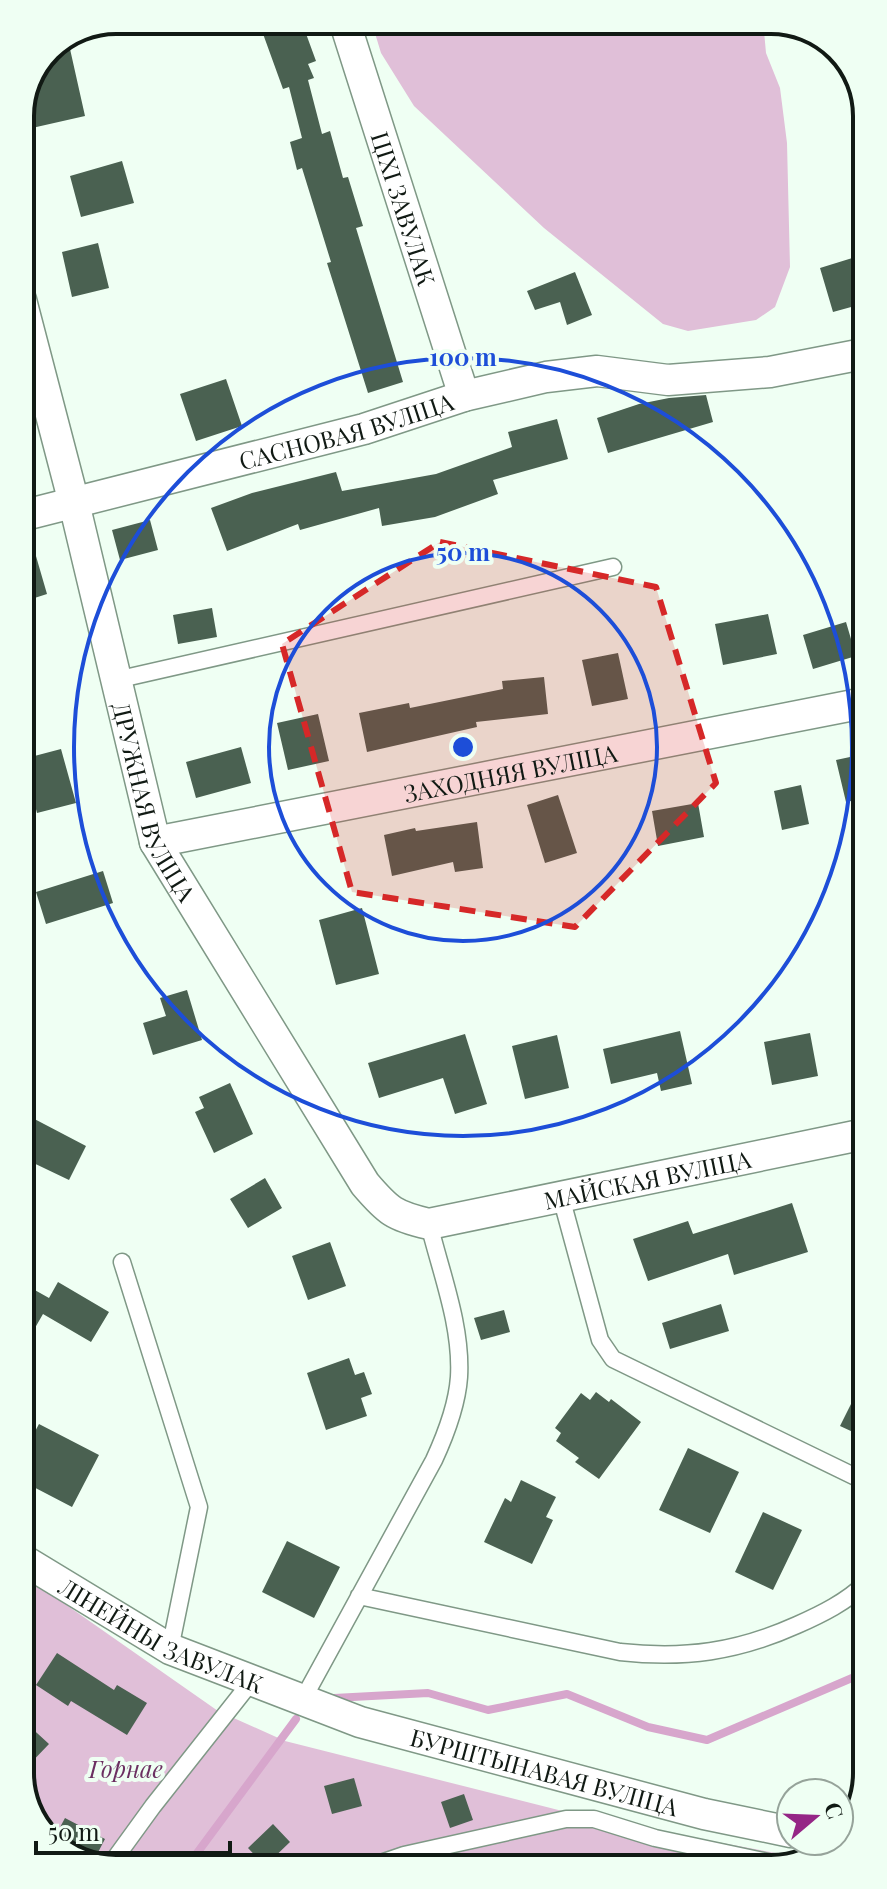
<svg xmlns="http://www.w3.org/2000/svg" width="887" height="1889" font-family="'Playfair Display',serif">
<style>
.green{fill:#e0bfd8}
.lines{fill:none;stroke-linecap:round;stroke-linejoin:round}
.stream{stroke:#d7a6cc;stroke-width:8}
.building{fill:#4a6151}
.lane-casing{stroke:#7f9886;stroke-width:19}
.street-casing{stroke:#7f9886;stroke-width:33}
.lane{stroke:#fff;stroke-width:16}
.street{stroke:#fff;stroke-width:30}
.marked{fill:#d62828;fill-opacity:0.2;stroke:#d62828;stroke-width:6;stroke-dasharray:16 10;stroke-linejoin:round}
.ring{fill:none;stroke:#1d4ed8;stroke-width:4}
.labels{text-anchor:middle;dominant-baseline:central;stroke-width:8;stroke-linejoin:round;paint-order:stroke}
.street-label{font-size:24px;fill:#111a14;stroke:#effff3}
.park-label{font-size:24px;font-style:italic;fill:#6b2f61;stroke:#effff3}
.rim{fill:none;stroke:#111a14;stroke-width:4}
.centre{fill:#1d4ed8;stroke:#effff3;stroke-width:4}
.ring-label{font-size:24px;text-anchor:middle;font-weight:bold;fill:#1d4ed8;stroke:#effff3;stroke-width:8;stroke-linejoin:round;paint-order:stroke}
</style>
<rect width="100%" height="100%" fill="#effff3"/>
<path class="green" d="M371 20H763L766 53 780 88 787 143 790 267 775 307 756 320 688 331 663 324 544 228 414 106 381 53Z
M25 1576 218 1711 285 1741 594 1819 808 1859 802 1864 109 1869 57 1849 25 1804Z"/>
<g class="lines">
<path class="stream" d="M334 1698 428 1693 488 1710 567 1694 648 1727 707 1740 866 1672
M186 1868 296 1719"/>
</g>
<path class="building" d="M258 20H301L316 61 308 64 314 78 308 80 322 134 330 131 343 178 348 177 363 226 356 228 403 382 368 393 327 263 331 262 302 168 297 170 290 142 302 138 289 87 283 89Z
M68 40 85 116 32 128 26 98 48 48Z
M122 161 134 203 81 217 70 176Z
M98 243 109 288 72 297 62 252Z
M862 255V304L833 312 820 268Z
M575 272 592 315 567 325 560 302 535 310 527 291Z
M226 379 242 426 196 441 180 394Z
M706 395 713 422 608 453 597 418 639 404 669 398Z
M557 419 568 459 493 480 498 494 435 517 382 526 379 508 300 530 298 524 227 551 211 508 252 493 336 472 342 491 436 474 512 447 508 432Z
M150 520 158 550 120 560 112 530Z
M29 532 47 594 22 602 21 534Z
M212 608 217 637 178 644 173 615Z
M768 614 777 654 723 665 715 624Z
M846 622 856 656 813 669 803 635Z
M618 653 628 699 592 706 582 660Z
M544 677 548 714 476 722 477 727 367 752 359 713 409 703 410 708 503 689 502 681Z
M318 714 329 761 288 770 277 723Z
M241 747 251 783 196 798 186 762Z
M61 749 76 803 37 813 23 759Z
M864 754V798L846 802 836 760Z
M801 785 809 824 782 830 774 791Z
M558 795 577 853 545 863 527 805Z
M698 803 704 837 658 846 652 811Z
M477 822 483 868 455 872 453 862 392 876 384 835 415 828 416 831Z
M103 871 113 903 46 924 36 892Z
M362 908 379 974 336 985 319 920Z
M187 990 202 1040 153 1055 143 1023 166 1016 160 998Z
M680 1031 692 1084 661 1091 657 1073 611 1084 603 1049Z
M810 1033 818 1076 772 1085 764 1042Z
M465 1034 487 1104 455 1114 443 1078 379 1098 368 1063Z
M557 1035 569 1088 525 1099 512 1046Z
M230 1083 253 1134 214 1153 195 1112 204 1108 199 1097Z
M23 1113 86 1146 69 1180 23 1158Z
M265 1178 282 1208 248 1228 230 1199Z
M792 1203 808 1252 734 1275 728 1254 648 1281 633 1239 688 1221 693 1234Z
M330 1242 346 1286 308 1300 292 1256Z
M58 1282 109 1312 91 1342 43 1314 24 1347V1284L49 1298Z
M721 1304 729 1331 670 1349 662 1323Z
M504 1310 510 1332 481 1340 474 1318Z
M349 1358 355 1375 364 1372 372 1394 361 1398 367 1416 326 1430 307 1373Z
M866 1374V1438L840 1426Z
M596 1392 609 1402 611 1399 641 1422 599 1479 575 1462 579 1458 556 1441 561 1433 555 1428 581 1393 590 1400Z
M39 1424 99 1455 72 1507 24 1482V1452Z
M688 1448 739 1472 710 1533 659 1510Z
M521 1480 556 1497 546 1517 553 1520 532 1564 484 1542 505 1498 511 1502Z
M763 1512 802 1530 773 1590 735 1572Z
M287 1541 340 1567 314 1618 262 1592Z
M57 1653 114 1690 117 1685 147 1703 127 1735 71 1701 68 1706 36 1685Z
M25 1722 49 1744 25 1769Z
M354 1778 362 1806 332 1814 324 1786Z
M464 1794 473 1820 450 1828 441 1802Z
M65 1818 105 1839 93 1862 57 1849 52 1842Z
M273 1824 290 1842 265 1866 248 1848Z"/>
<g class="lines">
<defs>
<path id="lane" d="M116 680 613 567
M561 1197 600 1340 613 1359 866 1482
M122 1262 199 1507 170 1649
M359 1596 620 1652C685 1659 737 1652 797 1625 822 1614 846 1602 866 1583
M302 1701 434 1460C446 1434 457 1406 459 1377 462 1326 441 1273 429 1224
M369 1867 404 1855 566 1819H594L655 1838 777 1864
M108 1868 153 1806 251 1682"/>
<g id="street">
<path id="s1" d="M344 20 464 396"/>
<path id="s2" d="M21 300 74 503 155 842 365 1184C388 1211 394 1216 429 1224L865 1134"/>
<path id="s3" d="M21 516 364 429 464 396 546 377 597 371 668 380 770 372 863 354"/>
<path id="s4" d="M155 842 864 703"/>
<path id="s5" d="M25 1561 170 1649 360 1722 704 1814 791 1832"/>
</g>
</defs>
<use href="#lane" class="lane-casing"/>
<use href="#street" class="street-casing"/>
<use href="#lane" class="lane"/>
<use href="#street" class="street"/>
</g>
<path class="marked" d="M440 542 656 587 716 783 575 927 352 892 282 644Z"/>
<g class="ring">
<circle cx="463" cy="747" r="194"/>
<circle cx="463" cy="747" r="389"/>
</g>
<g class="labels">
<g class="street-label">
<text stroke="none"><textPath href="#s1" startOffset="198">ЦІХІ ЗАВУЛАК</textPath></text>
<text stroke="none"><textPath href="#s3" startOffset="336">САСНОВАЯ ВУЛІЦА</textPath></text>
<text stroke="none"><textPath href="#s4" startOffset="362">ЗАХОДНЯЯ ВУЛІЦА</textPath></text>
<text stroke="none"><textPath href="#s2" startOffset="520">ДРУЖНАЯ ВУЛІЦА</textPath></text>
<text stroke="none"><textPath href="#s2" startOffset="1260">МАЙСКАЯ ВУЛІЦА</textPath></text>
<text stroke="none"><textPath href="#s5" startOffset="156">ЛІНЕЙНЫ ЗАВУЛАК</textPath></text>
<text stroke="none"><textPath href="#s5" startOffset="564">БУРШТЫНАВАЯ ВУЛІЦА</textPath></text>
</g>
<g class="park-label">
<text x="126" y="1768">Горнае</text>
</g>
</g>
<path d="M0 0H887V1889H0ZM116 34H771A82 82 0 0 1 853 116V1773A82 82 0 0 1 771 1855H116A82 82 0 0 1 34 1773V116A82 82 0 0 1 116 34Z" fill="#effff3" fill-rule="evenodd"/>
<path class="rim" d="M116 34H771A82 82 0 0 1 853 116V1773A82 82 0 0 1 771 1855H116A82 82 0 0 1 34 1773V116A82 82 0 0 1 116 34Z"/>
<circle cx="463" cy="747" r="12" class="centre"/>
<g class="ring-label">
<text x="463" y="366">100 m</text>
<text x="463" y="561">50 m</text>
</g>
<g transform="translate(815 1817) rotate(71)"><circle r="38" fill="#effff3" stroke="#96a39a" stroke-width="2"/>
<path d="M0-6L14 30L0 20L-14 30Z" fill="#952686"/>
<text y="-12" font-size="22" font-weight="bold" text-anchor="middle" fill="#111a14">С</text>
</g>
<path d="M36 1841v12h194v-12" fill="none" stroke="#111a14" stroke-width="4"/>
<text x="48" y="1841" font-size="24" fill="#111a14" stroke="#effff3" stroke-width="6" paint-order="stroke">50 m</text>
</svg>
